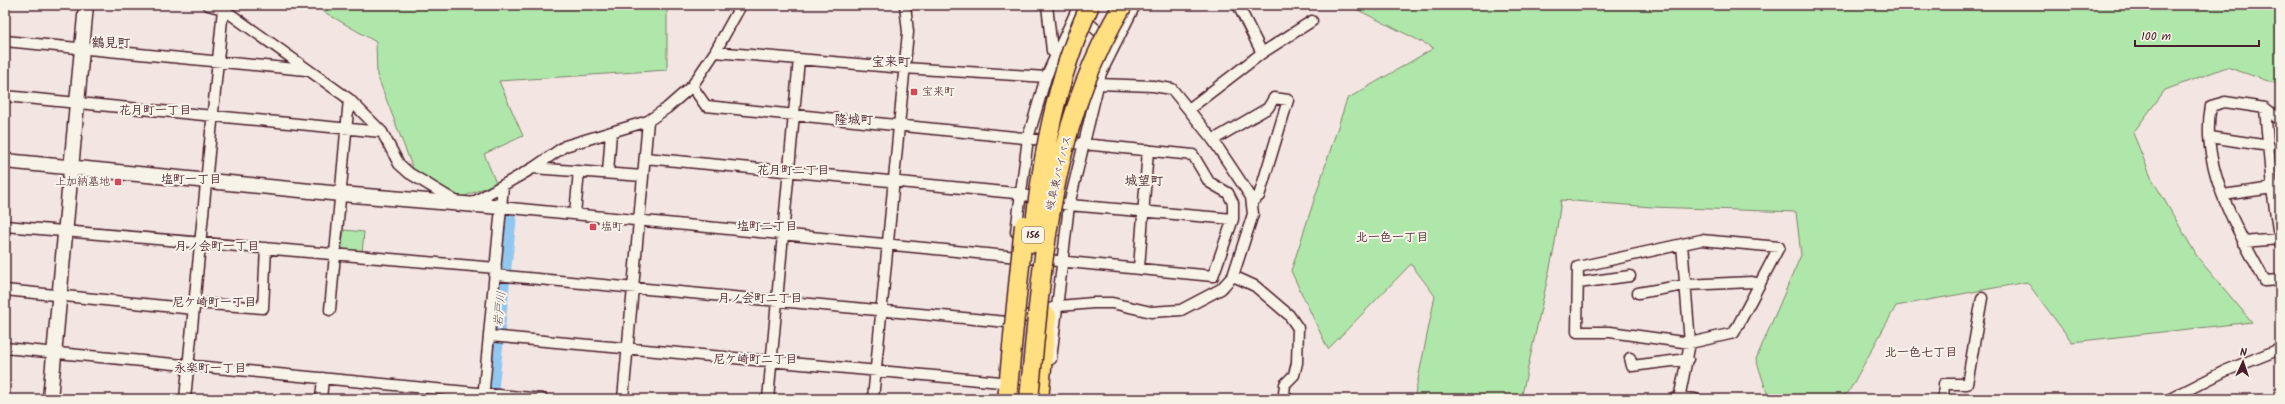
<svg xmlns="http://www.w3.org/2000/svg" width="2285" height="404" font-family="Kalam,'Klee One',sans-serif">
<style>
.green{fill:#afe7aa;stroke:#7c836a}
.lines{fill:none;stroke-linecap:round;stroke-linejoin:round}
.river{stroke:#92c7ef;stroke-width:15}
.street-casing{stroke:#4a1f2b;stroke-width:13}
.secondary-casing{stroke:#4a1f2b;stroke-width:17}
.highway-casing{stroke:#4a1f2b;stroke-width:21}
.street{stroke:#f7f3e8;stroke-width:10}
.secondary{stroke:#f7f3e8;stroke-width:14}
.highway{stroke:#ffdf80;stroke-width:18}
.highway-bridge-casing{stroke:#4a1f2b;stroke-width:21;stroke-linecap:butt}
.highway-bridge{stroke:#ffdf80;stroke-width:18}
.poi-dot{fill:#d1495b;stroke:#f7f3e8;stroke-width:1.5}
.labels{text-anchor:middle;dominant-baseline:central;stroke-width:4;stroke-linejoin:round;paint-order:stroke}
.shield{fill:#f7f3e8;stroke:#7e5f64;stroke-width:1}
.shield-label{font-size:10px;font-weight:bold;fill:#4a1f2b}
.poi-label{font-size:11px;fill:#4a1f2b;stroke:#f7f3e8;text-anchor:start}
.street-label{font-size:11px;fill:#4a1f2b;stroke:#f7f3e8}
.neighbourhood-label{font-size:12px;font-weight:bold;fill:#4a1f2b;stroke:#f7f3e8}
.water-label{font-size:12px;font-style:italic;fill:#605166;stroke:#f7f3e8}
.quarter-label{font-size:13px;font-weight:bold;fill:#4a1f2b;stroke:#f7f3e8}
</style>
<rect width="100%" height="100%" fill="#f3e5e2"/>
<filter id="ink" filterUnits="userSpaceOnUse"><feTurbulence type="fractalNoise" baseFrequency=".025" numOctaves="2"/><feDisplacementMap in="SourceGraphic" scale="8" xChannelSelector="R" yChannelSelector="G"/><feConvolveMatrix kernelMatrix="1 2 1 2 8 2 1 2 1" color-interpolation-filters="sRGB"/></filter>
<g filter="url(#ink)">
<path class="green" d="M312 5H667V70L499 81 523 136 484 154 496 183 458 199 413 169 377 75 376 42Z
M1348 5H2280V85L2227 67 2165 90 2133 133 2151 177 2198 258 2252 322 2072 342 2027 282 1896 306 1848 393 1835 399H1769L1756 359 1801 255 1796 212 1652 207 1561 200 1554 249 1521 399H1414L1435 296 1411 264 1328 349 1291 271 1347 99 1434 48Z
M344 230 364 232 362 254 341 252Z"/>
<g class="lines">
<path class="river" d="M490 399 509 220"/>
<defs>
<path id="street" d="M208 5 223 9
M1047 5 1052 51 1057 55
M1238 5 1262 53
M219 6 349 99 382 132 399 164 409 173 457 202
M1081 16 1108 40
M5 41 306 70
M715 52 904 68 1046 77
M5 96 382 132
M2265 108 2272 189 2280 243
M1189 109 1262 53 1312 21
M2280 120 2265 108 2225 102 2211 106C2199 165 2238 232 2265 281L2280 280
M2210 137 2269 146
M1213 140 1268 108 1274 98 1288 100 1259 196 1253 201
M645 158 1015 193 1069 205 1233 219
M533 168 643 176
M608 173 611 132
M2223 195 2280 187
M470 204 533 168 565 146 648 121 667 108 692 86 715 52 741 5
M501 207 1213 276 1233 219V203L1228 193 1209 182 1193 155 706 106 692 86
M575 214 579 171
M5 226 496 268
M1016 232 1028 138 1046 77 1079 5
M1701 240 1779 247 1734 333 1690 343 1610 332H1577L1578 267Z
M2243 242 2280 239
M1139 268 1148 150
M495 275 1007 322 1059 306 1093 303H1112L1151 312 1181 310 1221 289 1233 276 1253 214 1251 197 1213 140 1172 89 1153 86 1098 84
M1233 276 1255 286 1289 315 1298 328 1297 363 1294 375 1285 384 1284 394 1288 399
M1578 283 1630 276
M5 290 194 309
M1638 293 1685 285 1752 282 1760 284
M194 303 263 308 266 248
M330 310 349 99
M490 336 1001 382
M5 348 542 399
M1630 358 1632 366 1688 359
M1051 359 1069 205 1101 73 1135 5
M185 399 223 9
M321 399 323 378
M483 399 503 186
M623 399 648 121
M768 399 799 59
M873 399 908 32 905 5
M1674 399 1679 397 1695 399
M1679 399 1690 343 1682 244
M1943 399 1944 384H1967L1982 298
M2170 399 2225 371 2280 349"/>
<path id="secondary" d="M5 161 341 194 501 207
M50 399 86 5"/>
<path id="highway" d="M1007 399 1014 326
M1039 399 1047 316"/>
</defs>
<use href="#street" class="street-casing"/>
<use href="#secondary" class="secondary-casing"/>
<use href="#highway" class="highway-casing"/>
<use href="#street" class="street"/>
<use href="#secondary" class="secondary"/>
<use href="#highway" class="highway"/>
<defs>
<path id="highway-bridge" d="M1033 243C1041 161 1055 81 1090 5
M1014 326 1024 225
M1029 399C1043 261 1049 127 1123 5"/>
</defs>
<use href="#highway-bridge" class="highway-bridge-casing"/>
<use href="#highway-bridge" class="highway-bridge"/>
</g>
</g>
<g class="poi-dot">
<rect x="910" y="88" width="8" height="8" rx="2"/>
<rect x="114" y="178" width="8" height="8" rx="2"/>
<rect x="589" y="223" width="8" height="8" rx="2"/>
</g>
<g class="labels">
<rect class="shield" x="1022" y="227" width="22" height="16" rx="3"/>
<g class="shield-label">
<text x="1033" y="235">156</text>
</g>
<g class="poi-label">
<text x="922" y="92">宝来町</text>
<text x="110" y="182" text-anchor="end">上加納墓地</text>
<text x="601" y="227">塩町</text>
</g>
<g class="street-label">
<text transform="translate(1059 173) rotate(-76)">岐阜東バイパス</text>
</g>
<g class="neighbourhood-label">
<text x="155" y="110">花月町一丁目</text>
<text x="793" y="170">花月町二丁目</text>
<text x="191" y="179">塩町一丁目</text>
<text x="767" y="226">塩町二丁目</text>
<text x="1392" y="237">北一色一丁目</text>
<text x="217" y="246">月ノ会町一丁目</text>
<text x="760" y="298">月ノ会町二丁目</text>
<text x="214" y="302">尼ケ崎町一丁目</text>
<text x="1921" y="352">北一色七丁目</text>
<text x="755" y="359">尼ケ崎町二丁目</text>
<text x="210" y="368">永楽町一丁目</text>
</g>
<g class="water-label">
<text transform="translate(500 309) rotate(-84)">岩戸川</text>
</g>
<g class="quarter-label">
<text x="111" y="43">鶴見町</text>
<text x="891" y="62">宝来町</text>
<text x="854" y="120">隆城町</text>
<text x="1144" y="181">城望町</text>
</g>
</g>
<rect width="2285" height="404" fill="none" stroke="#f7f3e8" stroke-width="20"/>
<rect x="10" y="10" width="2265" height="384" fill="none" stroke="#4a1f2b" stroke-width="1.5" filter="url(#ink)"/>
<g transform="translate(2243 362) rotate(3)" stroke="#f7f3e8" stroke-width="3" paint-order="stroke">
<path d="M0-3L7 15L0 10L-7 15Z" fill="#4a1f2b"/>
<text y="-6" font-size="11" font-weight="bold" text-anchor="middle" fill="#4a1f2b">N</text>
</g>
<path d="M2135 40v6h124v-6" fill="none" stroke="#4a1f2b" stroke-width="2"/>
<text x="2141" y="40" font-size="12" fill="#4a1f2b" stroke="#f7f3e8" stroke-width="3" paint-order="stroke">100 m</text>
</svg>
